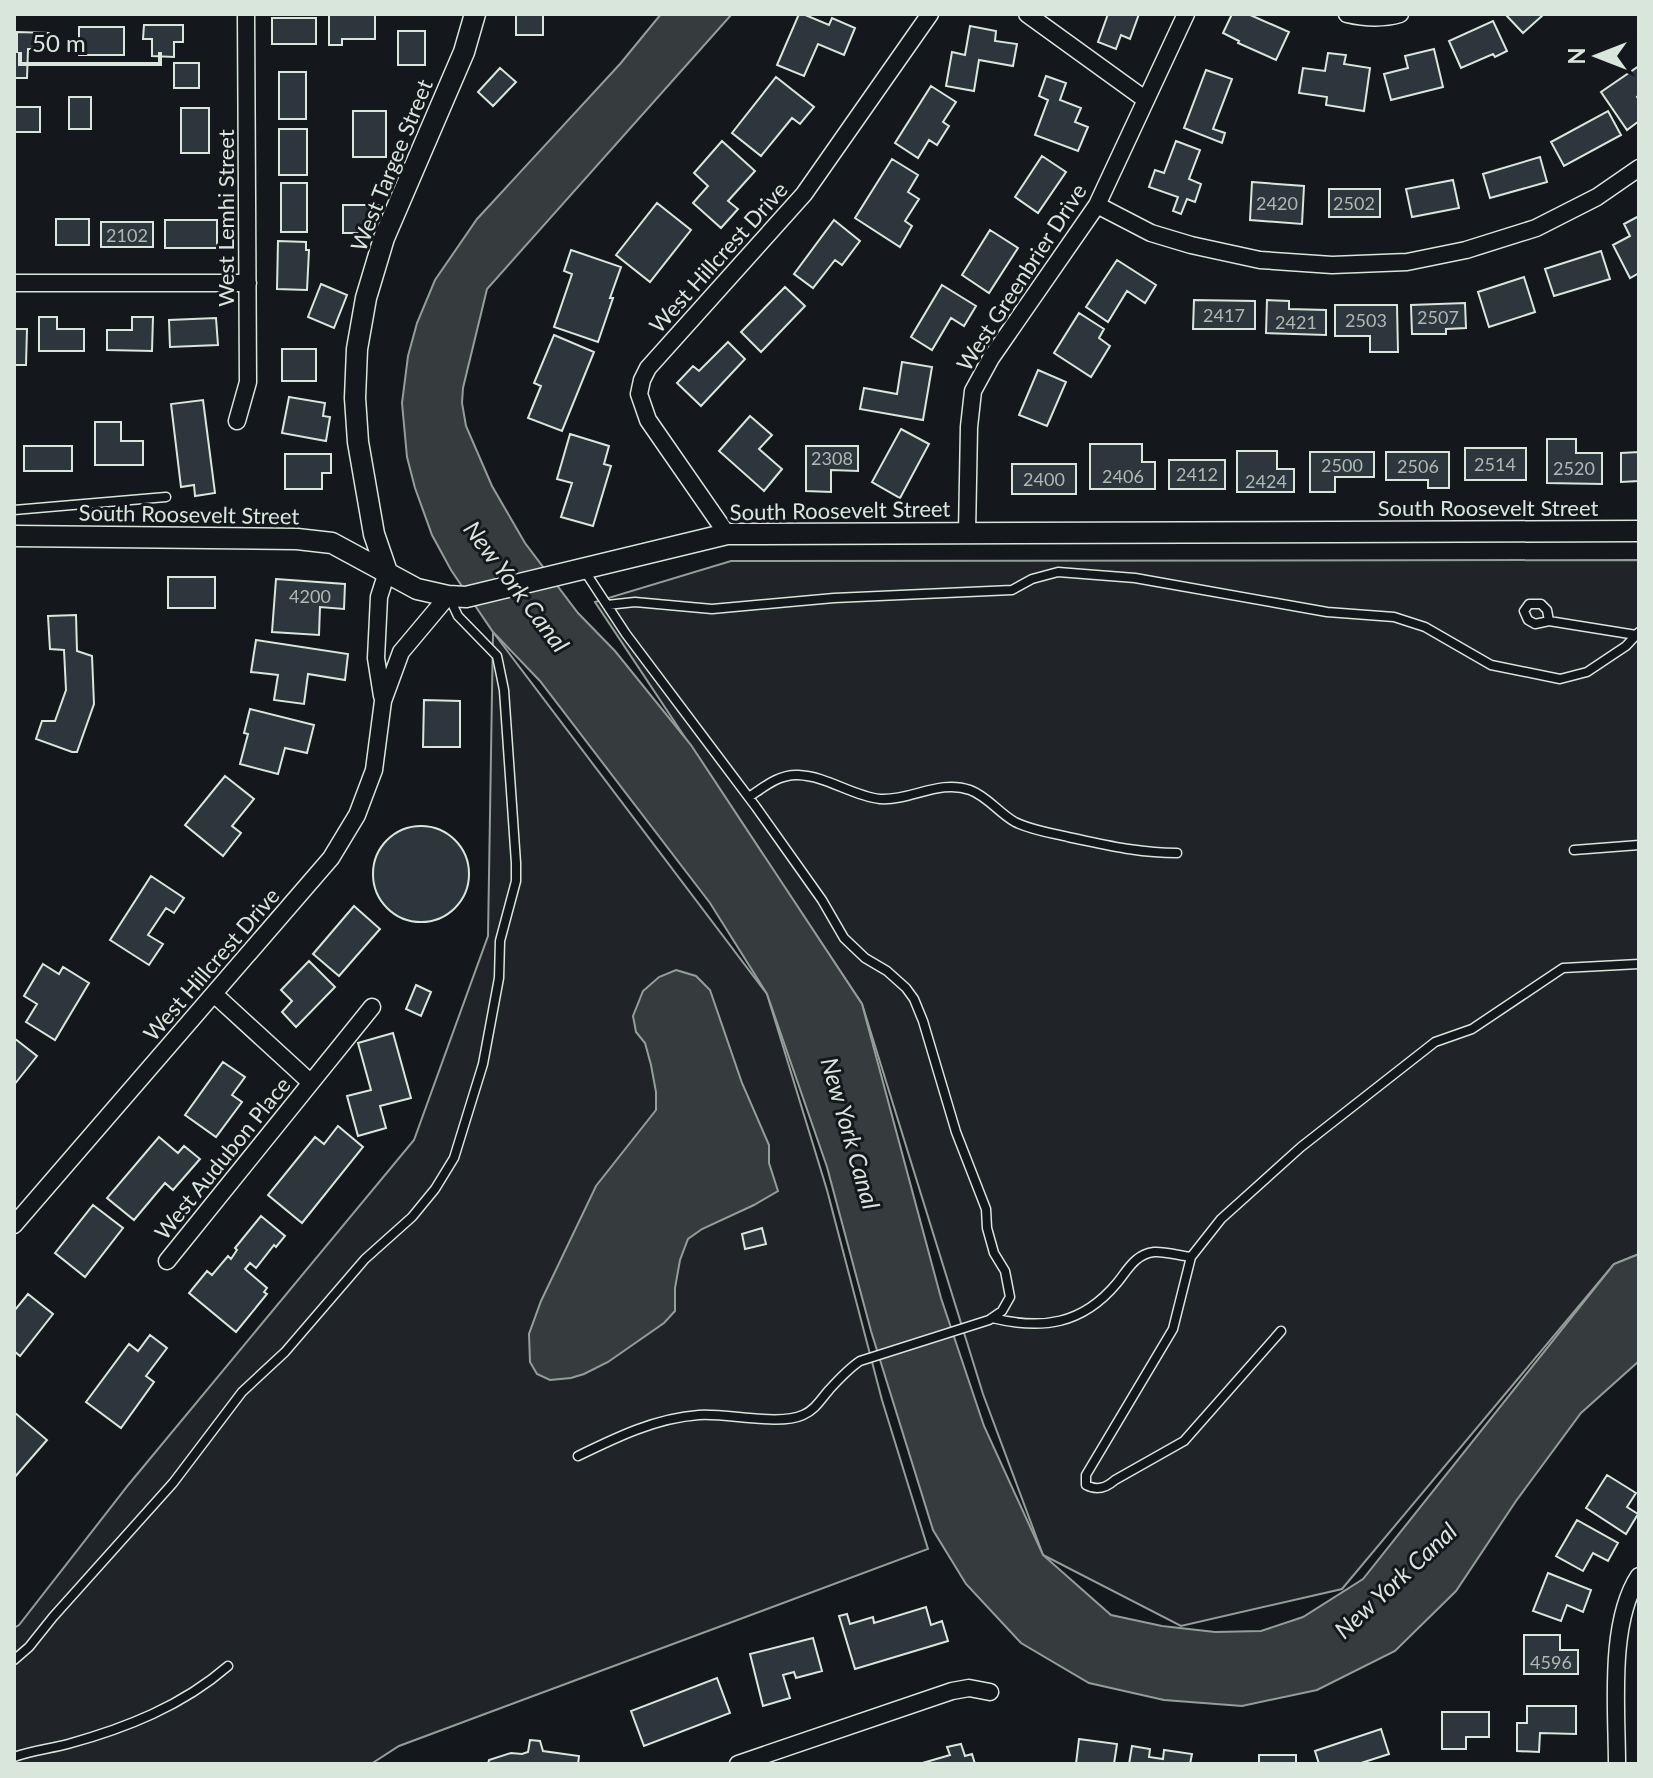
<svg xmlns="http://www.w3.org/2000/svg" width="1653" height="1778" font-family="Lato,sans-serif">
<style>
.green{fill:#202428;stroke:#939e99;stroke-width:2}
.water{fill:#363b3e;stroke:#939e99;stroke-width:2}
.building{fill:#2c363c;stroke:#d8e6dc;stroke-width:2}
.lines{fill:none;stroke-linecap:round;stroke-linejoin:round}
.service-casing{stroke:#d8e6dc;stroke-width:11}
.minor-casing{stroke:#d8e6dc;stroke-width:19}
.tertiary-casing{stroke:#d8e6dc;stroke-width:23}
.service{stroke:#14181c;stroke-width:8}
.minor{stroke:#14181c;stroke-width:16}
.tertiary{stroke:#14181c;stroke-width:20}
.labels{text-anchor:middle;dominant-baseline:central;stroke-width:6;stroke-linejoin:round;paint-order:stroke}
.number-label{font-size:18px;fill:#adbab4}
.street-label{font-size:22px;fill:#d8e6dc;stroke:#14181c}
.water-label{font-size:24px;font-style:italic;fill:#d8e6dc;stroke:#14181c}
</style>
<rect width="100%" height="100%" fill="#14181c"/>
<path class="green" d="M1639 560V1254L1614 1264 1342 1589 1181 1626 1043 1555 983 1394 862 1004 595 602 731 561Z
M493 632 767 994 827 1190 882 1400 928 1549 399 1746 371 1764H14V1628L19 1625 129 1484 414 1140 488 936Z"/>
<path class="water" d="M661 14H732L487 289 463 388 462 403 466 426 492 486 525 543 578 613 615 651 691 745 862 1004 941 1298 984 1426 1043 1555 1111 1615 1162 1626 1215 1632 1261 1631 1303 1617 1363 1579 1614 1264 1639 1254V1361L1581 1413 1516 1501 1456 1591 1395 1651 1317 1690 1242 1706 1164 1700 1089 1683 1021 1643 966 1584 933 1530 871 1331 827 1167 767 994 710 903 540 681 493 632 451 570 432 535 415 488 407 457 402 403 408 356 417 323 435 280 477 219 620 64Z
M676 970 696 976 710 990 742 1083 769 1145V1163L778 1191 754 1205 702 1229 688 1239 680 1260 675 1288V1311L664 1323 608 1362 584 1374 571 1378 550 1380 537 1374 530 1362 529 1334 541 1301 596 1186 656 1110V1092L651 1065 645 1043 636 1032 633 1016 643 991 659 977Z"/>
<path class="building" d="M329 14H375V39H342V45H329Z
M516 14H543V35H516Z
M799 14H803L829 25 832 18 855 28 844 55 818 44 804 76 777 65Z
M1108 14H1139L1130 39 1121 35 1116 49 1098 42Z
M1232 14H1248L1289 32 1276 60 1238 43 1239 41 1223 33Z
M1505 14H1541L1543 15 1523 33Z
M272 18H316V44H272Z
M1493 21 1507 51 1495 57 1493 54 1461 68 1449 41Z
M144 25H183V42H174V57L152 56V39H143Z
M970 26 996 31 995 41 1017 44 1013 66 979 60 974 91 946 86 952 52 965 55Z
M79 27H124V55H79Z
M398 31H425V65H398Z
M17 32 49 33V49H28L27 78H14V52H17Z
M1434 49 1443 87 1391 100 1384 74 1408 68 1405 56Z
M1328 53 1346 55 1344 64 1370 68 1364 111 1326 105 1327 97 1299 93 1303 68 1325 71Z
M174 63H199V88H174Z
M1639 66V95L1637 97 1639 100V121L1627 130 1601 92Z
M500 68 516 82 493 106 478 92Z
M1206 70 1232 79 1213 129 1225 133 1222 143 1184 128Z
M279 72H306V119H279Z
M1046 76 1066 83 1060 100 1081 108 1075 122 1088 127 1078 151 1035 135 1048 100 1039 96Z
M776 77 814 107 800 124 792 118 761 156 732 133Z
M931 86 956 102 943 122 949 126 937 145 929 140 918 158 895 143Z
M69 97H91V129H69Z
M14 107H40V132H14Z
M181 108H209V153H181Z
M353 111H386V157H353Z
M1608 111 1621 135 1564 166 1551 142Z
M279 129H307V175H279Z
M722 141 755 171 728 201 738 209 721 228 693 203 708 186 694 173Z
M1176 141 1200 150 1189 179 1201 184 1195 202 1187 199 1181 214 1173 211 1178 197 1149 187 1155 170 1164 173Z
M1042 156 1066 172 1038 213 1015 197Z
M1540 157 1547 182 1490 198 1483 174Z
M892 159 918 175 908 192 919 199 905 221 912 226 900 247 855 218Z
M1453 180 1459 208 1412 217 1406 189Z
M1252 182 1304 186 1302 224 1250 220Z
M281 183H307V232H281Z
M1329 189H1380V217H1329Z
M657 203 691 230 650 282 616 255Z
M343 205H382V215H368V233H343Z
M1639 216V273L1630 278 1613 245 1630 236 1624 224Z
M56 219H89V245H56Z
M165 220H217V248H165Z
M834 220 860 241 842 265 835 260 813 288 794 274Z
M101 222H153V247H101Z
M990 230 1018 248 989 293 962 275Z
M278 241 306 242V250H309L307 290 277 289Z
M571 250 621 267 610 298H613L598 342 554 327 572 274 564 271Z
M1601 251 1610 279 1554 296 1545 269Z
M1117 260 1156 285 1145 303 1127 291 1108 322 1086 307Z
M1524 277 1535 312 1489 327 1478 292Z
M321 284 347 295 334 328 308 317Z
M942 285 976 306 964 326 951 318 932 350 911 337Z
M785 287 805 306 761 352 741 332Z
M1194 300 1255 301V329H1193Z
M1267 300 1289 301V309L1326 310V335L1266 333Z
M1465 303 1466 328 1446 329V334H1412L1411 305Z
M1335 305H1397L1398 352H1370V336H1335Z
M1079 313 1104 329 1099 338 1110 346 1091 377 1054 353Z
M39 317H57V329H84V351H39Z
M132 317H153L152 351 107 350V330H132Z
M216 318 218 345 170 347 169 320Z
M14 329H27L26 365H14Z
M554 335 594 352 562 431 528 418 541 386 534 383Z
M728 342 745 359 701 406 677 383 693 366 699 371Z
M282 349H316V381H282Z
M902 362 932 367 923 420 860 409 864 388 897 394Z
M1038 370 1066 382 1047 426 1019 415Z
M289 397 325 403 323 416 330 417 326 441 282 433Z
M203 400 215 493 195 496 194 485 181 487 171 404Z
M750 416 772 435 759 449 782 469 764 491 719 451Z
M95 422H121V441H143V465H95Z
M901 429 929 444 900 498 872 482Z
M570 434 609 446 604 464 611 466 593 526 561 517 572 483 557 479Z
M1547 439H1576V453H1602V484L1547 483Z
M1090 444H1142V462H1155V489H1090Z
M24 446H72V471H24Z
M806 446H858V471L831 470V492L806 491Z
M1465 448H1526V480H1465Z
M1237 451H1277V469H1294V492H1237Z
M1310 452H1374V477H1335V492H1310Z
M1386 452H1449V488H1428V480H1386Z
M1639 452V481L1621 482V453Z
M285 454H331V473H322V489H285Z
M1169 460H1225V489H1169Z
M1012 464H1076V494H1012Z
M168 577H215V608H168Z
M276 579 345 584 344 609 320 607 319 635 272 632Z
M76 615 77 651 92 656 94 704 77 752H72L36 739 42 721H55L66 690 64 650 50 649 48 616Z
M256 640 348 654 345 680 308 674 304 704 274 700 278 675 251 672Z
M424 700 460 701V747H423Z
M250 709 314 725 307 753 285 748 278 774 240 764 248 734 244 733Z
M225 776 254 799 232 826 241 833 223 856 185 825Z
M373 874a48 48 0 1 1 96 0a48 48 0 1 1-96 0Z
M151 876 184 898 174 913 166 908 148 935 163 944 149 965 110 940Z
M354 906 380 929 339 976 313 954Z
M309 961 335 987 296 1027 282 1012 292 1001 281 990Z
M43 964 59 974 63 967 89 983 55 1040 26 1022 37 1004 24 996Z
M416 985 431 992 421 1016 406 1009Z
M393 1033 411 1098 380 1106 386 1128 358 1136 347 1096 371 1090 358 1043Z
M14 1038 37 1056 14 1085Z
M223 1062 245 1077 232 1095 242 1102 216 1137 185 1115Z
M338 1126 363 1147 302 1223 268 1195 315 1137 324 1144Z
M159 1137 178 1153 184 1146 200 1159 173 1190 165 1183 134 1220 107 1198Z
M93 1205 123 1228 85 1277 55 1253Z
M261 1216 285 1236 276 1247 274 1245 256 1268 250 1263 245 1269 267 1288 264 1292 267 1294 236 1332 189 1293 207 1271 212 1275 228 1256 231 1259 237 1250 235 1248Z
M762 1228 766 1244 745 1249 742 1234Z
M28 1294 53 1314 20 1356 14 1351V1311Z
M150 1335 167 1348 146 1376 154 1382 121 1428 86 1402 129 1344 138 1351Z
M14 1412 47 1440 14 1478Z
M1607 1475 1636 1493 1627 1507 1638 1514 1626 1534 1586 1508Z
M1577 1520 1618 1543 1608 1561 1593 1553 1583 1571 1556 1556Z
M1548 1573 1591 1590 1583 1612 1567 1605 1561 1621 1533 1611Z
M926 1607 931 1625 942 1621 948 1641 855 1669 839 1616 847 1614 850 1624 873 1617 874 1623Z
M1524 1635H1560V1650H1578V1674H1524Z
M813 1638 822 1671 796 1678 794 1672 783 1675 790 1698 763 1706 750 1654Z
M717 1678 730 1713 644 1746 631 1711Z
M1527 1706H1576V1734L1540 1733 1539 1752 1517 1751V1723H1527Z
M1442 1712H1489V1737H1466V1749H1442Z
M1381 1729 1389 1754 1358 1764H1319L1315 1751Z
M1079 1739 1117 1744 1114 1764H1076Z
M530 1740 540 1741 543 1751 579 1756 578 1764H488L489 1760 511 1753 522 1754 528 1752Z
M961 1744 965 1756 972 1754 975 1764H919L950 1755 947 1747Z
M1132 1746 1150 1749 1149 1757 1163 1759 1164 1750 1192 1754 1190 1764H1129Z
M1259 1755H1296V1764H1259Z"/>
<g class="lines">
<defs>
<path id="service" d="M14 510 166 497
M607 605 635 602 712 609 834 598 1012 590 1032 579 1058 572 1135 578 1327 612 1394 617 1425 627 1491 665 1560 679 1587 672 1626 646 1639 632
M1549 621 1535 624 1528 620 1524 611 1529 604H1541L1547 610 1549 621 1636 635
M749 797C764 787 779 774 798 775 827 776 852 796 880 799 911 801 939 779 970 790 987 796 1000 814 1015 822 1031 830 1051 833 1068 837 1107 845 1138 853 1177 853
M1574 850 1639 845
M1191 1257 1221 1219 1301 1147 1435 1042 1472 1029 1563 968 1639 964
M992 1318C1042 1330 1082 1325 1117 1283 1127 1271 1135 1254 1154 1252 1165 1251 1180 1256 1191 1257L1173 1329 1086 1475V1485C1097 1491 1106 1488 1115 1480L1184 1441 1281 1331
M578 1456C617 1437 656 1418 699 1415 728 1413 779 1426 803 1415 815 1410 821 1399 829 1390 839 1379 848 1369 860 1361L989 1320 1002 1311 1010 1297 1005 1271 994 1253 987 1228 986 1209 956 1132 923 1021 914 999 906 988 887 971 865 958 844 938 822 900 756 807 626 634 584 570
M14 1660 29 1647 53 1617 173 1483 242 1392 285 1352 365 1259 412 1217 435 1189 454 1158 483 1064 499 978 500 941 516 881V863L504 690 497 656 458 616 449 597
M14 1757C34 1750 49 1749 68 1744 126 1728 182 1706 228 1666"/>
<path id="minor" d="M1027 14 1146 100
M1347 14C1364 18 1383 19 1400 14
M1097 205 1151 233 1191 245 1260 260 1332 265 1407 262 1466 250 1536 228 1597 197 1639 168
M14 283H248
M237 421 248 382 246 14
M967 533 969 427 973 391 991 358 1097 205 1186 14
M727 534 648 420 639 394 642 380 648 368 804 194 930 14
M382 696 376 658 379 597 387 572
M214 994 310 1082
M14 1225 331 858 357 815 374 770 383 701 401 652 448 596
M167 1261 372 1007
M738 1764 952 1691 969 1688 990 1692
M1617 1764C1617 1709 1608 1623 1639 1576"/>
<path id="tertiary" d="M14 536 297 539 332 543 417 589 448 596 466 597 727 534 1639 531
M387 572 374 534 358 442 355 398 357 349 366 298 384 238 464 52 475 14"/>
</defs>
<use href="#service" class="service-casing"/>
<use href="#minor" class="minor-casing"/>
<use href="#tertiary" class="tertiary-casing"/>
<use href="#service" class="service"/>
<use href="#minor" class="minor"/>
<use href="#tertiary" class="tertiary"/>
</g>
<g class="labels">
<g class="number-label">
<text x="1277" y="203">2420</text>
<text x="1354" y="203">2502</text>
<text x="127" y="235">2102</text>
<text x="1224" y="315">2417</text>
<text x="1438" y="317">2507</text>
<text x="1366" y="320">2503</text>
<text x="1296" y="322">2421</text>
<text x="832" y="458">2308</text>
<text x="1495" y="464">2514</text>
<text x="1342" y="465">2500</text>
<text x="1418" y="466">2506</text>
<text x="1574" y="468">2520</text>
<text x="1197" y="474">2412</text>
<text x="1123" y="476">2406</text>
<text x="1044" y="479">2400</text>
<text x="1266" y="481">2424</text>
<text x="310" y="596">4200</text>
<text x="1551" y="1662">4596</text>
</g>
<g class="street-label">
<text transform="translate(391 165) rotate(-68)">West Targee Street</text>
<text transform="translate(225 218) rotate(-90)">West Lemhi Street</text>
<text transform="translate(718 257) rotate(-48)">West Hillcrest Drive</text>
<text transform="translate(1021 277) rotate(-57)">West Greenbrier Drive</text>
<text x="1488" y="507">South Roosevelt Street</text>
<text transform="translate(840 510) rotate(-1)">South Roosevelt Street</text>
<text transform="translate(189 514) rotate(1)">South Roosevelt Street</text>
<text transform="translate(211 964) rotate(-49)">West Hillcrest Drive</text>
<text transform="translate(222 1158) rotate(-51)">West Audubon Place</text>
</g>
<g class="water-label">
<text transform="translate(517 586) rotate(53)">New York Canal</text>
<text transform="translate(851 1133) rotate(74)">New York Canal</text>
<text transform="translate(1395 1580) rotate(-43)">New York Canal</text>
</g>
</g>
<rect width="1653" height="1778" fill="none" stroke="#d8e6dc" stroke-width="32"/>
<g transform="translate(1597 56) rotate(270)" stroke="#14181c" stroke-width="6" paint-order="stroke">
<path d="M0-6L14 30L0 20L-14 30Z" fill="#d8e6dc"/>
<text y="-12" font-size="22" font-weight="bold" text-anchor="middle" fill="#d8e6dc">N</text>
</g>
<path d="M20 52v12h140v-12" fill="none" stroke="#d8e6dc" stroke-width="4"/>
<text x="32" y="52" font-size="24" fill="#d8e6dc" stroke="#14181c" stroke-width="6" paint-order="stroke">50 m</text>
</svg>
